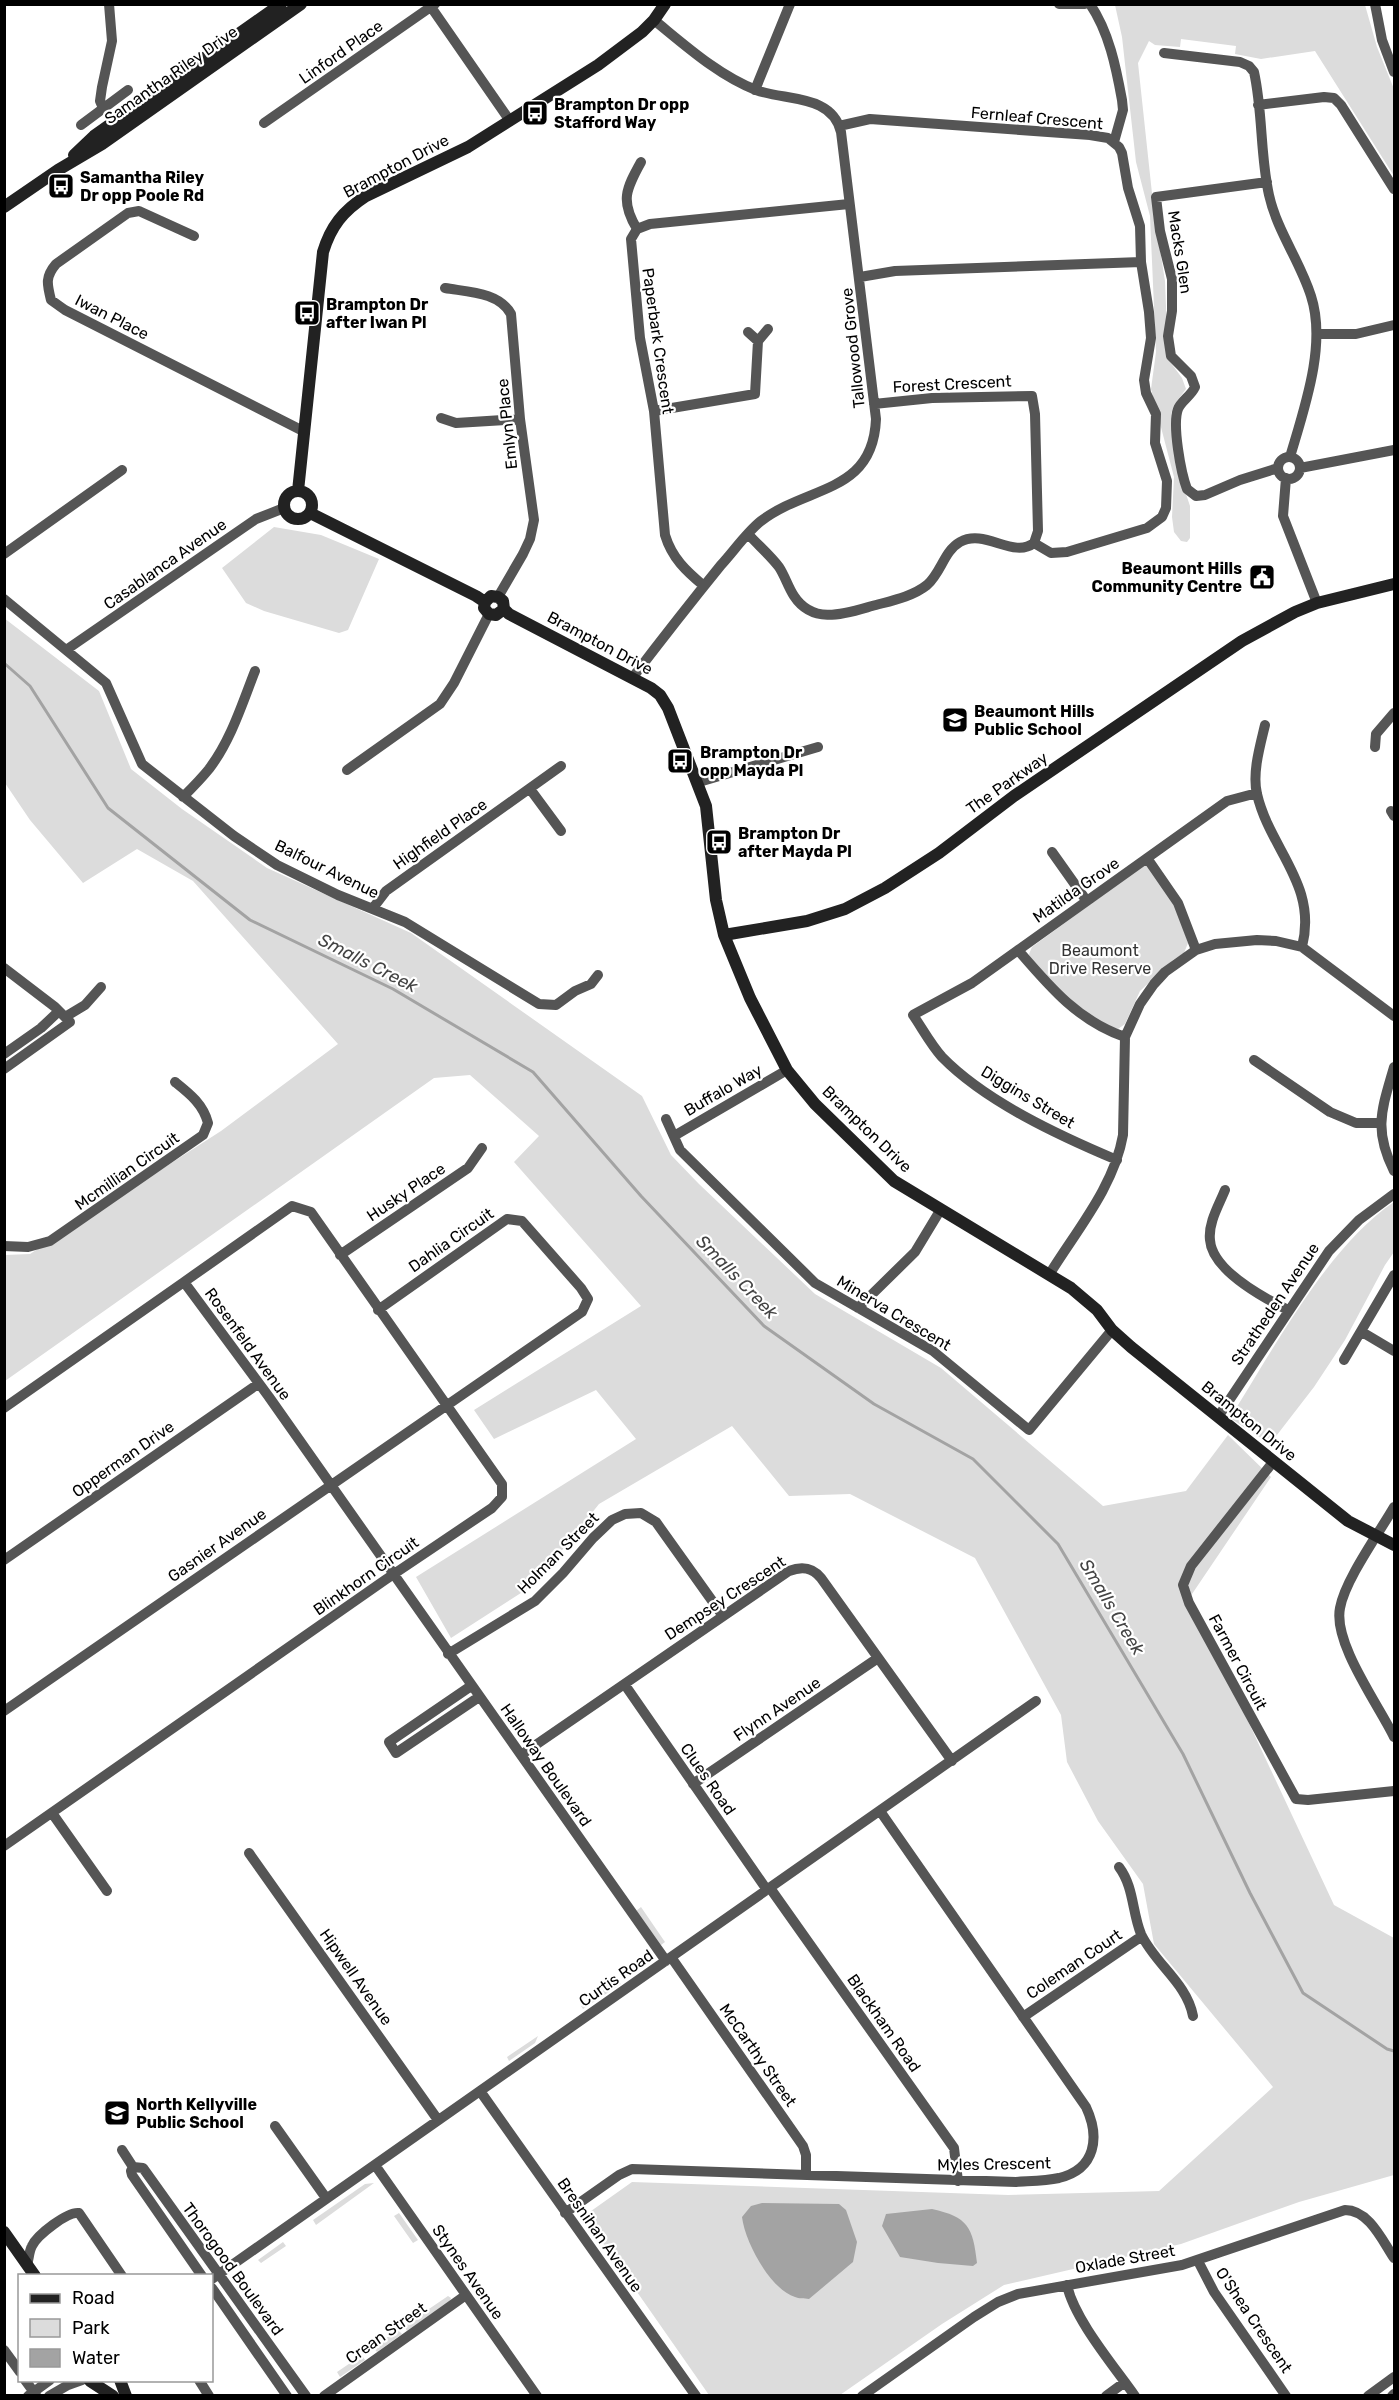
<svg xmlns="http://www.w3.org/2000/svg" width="1399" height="2400" font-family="Rubik,sans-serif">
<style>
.green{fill:#dcdcdc}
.water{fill:#a3a3a3}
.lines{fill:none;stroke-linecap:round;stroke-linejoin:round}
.stream{stroke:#a3a3a3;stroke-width:3}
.street{stroke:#555;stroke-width:10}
.secondary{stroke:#222;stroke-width:12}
.labels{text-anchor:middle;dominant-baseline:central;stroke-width:4.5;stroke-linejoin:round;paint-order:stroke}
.street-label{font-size:16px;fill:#000;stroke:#fff}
.poi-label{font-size:16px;font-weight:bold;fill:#000;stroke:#fff;text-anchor:start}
.park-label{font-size:16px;fill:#333;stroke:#fff}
.water-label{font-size:18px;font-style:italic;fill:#444;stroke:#fff}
</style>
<rect width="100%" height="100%" fill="#fff"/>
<path class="green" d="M1115 5H1365L1377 47 1394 89V176L1315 51 1261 59 1235 54 1236 46 1181 39 1180 47 1155 45 1149 41 1138 63 1154 212 1165 281 1168 359 1182 378 1186 389 1174 405 1171 414 1182 482 1190 506V538L1187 542 1181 541 1174 532 1172 517 1174 477 1151 389 1156 352 1150 216 1136 162 1122 37Z
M274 527 321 535 379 559 348 630 339 633 264 611 246 603 222 568Z
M4 618 99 691 131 769 182 809 267 868 411 933 642 1096 671 1155 699 1184 815 1294 941 1368 1103 1506 1186 1491 1228 1435 1271 1477 1190 1597 1334 1905 1394 1938V2175L1299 2202 1181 2244 1004 2285 942 2324 840 2395H709L584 2216 632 2182 1008 2195 1159 2191 1273 2087 1154 1944 1143 1884 1098 1821 1067 1762 1061 1715 975 1558 850 1494 789 1496 732 1426 599 1504 535 1584 451 1638 416 1577 636 1439 596 1390 494 1439 474 1410 641 1306 514 1162 539 1136 470 1075 434 1078 5 1381V1255L30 1254 221 1131 338 1044 193 881 137 849 83 883 30 820 5 783Z
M1144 865 1149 866 1176 907 1188 943 1184 953 1173 960 1140 991 1125 1024 1118 1029C1083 1020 1056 985 1031 961L1029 954 1032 947Z
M1394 1202V1252L1385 1265 1345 1340 1314 1387 1270 1444 1230 1418C1273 1350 1328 1246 1394 1202Z
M641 1907 665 1942 661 1945 636 1911Z
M618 1980 621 1984 583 2009 581 2006Z
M538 2036 535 2043 509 2061 507 2057Z
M374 2183 316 2225 313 2220 365 2184Z
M399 2213 418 2240 413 2243 394 2216Z
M283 2242 286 2246 261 2263 258 2260Z
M448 2296 451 2298 450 2301 407 2331 404 2326Z
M398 2330 402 2334 377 2352 373 2347Z
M362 2355 365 2360 340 2377 337 2372Z"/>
<path class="water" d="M762 2203 839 2204 846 2210 857 2242 853 2262 809 2299C804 2298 799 2299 795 2297 770 2289 745 2242 742 2217L751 2206Z
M932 2209C968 2217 973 2227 977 2263L973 2266 938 2263 900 2257 882 2226 886 2214Z"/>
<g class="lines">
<path class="stream" d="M4 663 30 686 108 808 250 920 393 989 533 1072 641 1196 764 1326 874 1404 973 1459 1058 1544 1183 1754 1250 1893 1303 1993 1387 2049 1394 2051"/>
<path class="street" d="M1059 4H1085
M1090 4C1109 32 1116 67 1122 100L1123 110 1114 142
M1375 4 1382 40 1394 72
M431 7 510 121
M1164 53 1240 62 1249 66 1254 72C1263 112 1260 155 1269 195 1277 231 1300 261 1311 296 1327 345 1304 409 1290 457
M755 90 790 4
M1258 105 1324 97 1334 98 1341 105 1394 189
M103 108 100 101 102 87 112 41 109 4
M264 123 435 4
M81 125 128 90
M839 126 870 119 1090 135 1108 138 1119 147 1122 153 1128 188 1140 226 1141 262 895 271 860 277
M1267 182 1156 197 1160 231 1172 279V311L1168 336 1171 356 1191 376 1195 387C1191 396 1181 401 1178 409 1172 425 1181 473 1187 489L1196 496 1205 495 1240 480 1278 468
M637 229C620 201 626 189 641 162
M194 236 139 211 128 213 56 264C45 277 47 284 51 300L65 310 305 432
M445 288C468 292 499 292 511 314L520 419 534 520 530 539 523 554 498 597
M748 332 758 341 768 329
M1319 334H1356L1394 325
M654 411 755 394 758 341
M441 418 456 423 520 419
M1278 468a11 11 0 1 1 22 0a11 11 0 1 1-22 0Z
M1300 468 1394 450
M1286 478 1283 516 1317 603
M748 534C758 545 770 555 779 567 785 576 788 587 794 596 813 625 844 614 872 606 890 601 912 597 927 585 941 573 944 551 960 542 985 528 1013 559 1034 543L1038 531 1035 414 1032 396 932 398 874 404
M1034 543 1051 553 1067 552 1147 528 1162 517 1166 508 1167 481 1155 443 1156 414 1146 393 1144 380 1151 338 1149 312 1141 262
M4 554 122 470
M704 586C686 571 672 558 665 535L654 411 640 338 631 239 637 229 650 224 849 204
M4 599 106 683 142 764 234 836 277 865 338 895 405 922 539 1004 556 1005 575 991 591 984 598 975
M66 650 256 519 284 508
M633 677C662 639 691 602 721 565 734 551 746 533 761 521 808 485 873 494 876 419L841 132C832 94 786 101 756 90 718 75 686 46 654 20
M1265 725C1260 746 1252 773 1257 794 1270 850 1318 884 1302 947
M1375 747 1376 734 1394 713
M347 770 440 704 454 683 489 614
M699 782 818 747
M530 789 561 831
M183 797C192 788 201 779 209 769 231 740 242 704 255 671
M1391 811 1394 816
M1052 852 1086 900
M1147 858 1178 903 1196 950
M373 908 386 891 561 766
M1018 950C1049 986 1078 1021 1125 1037
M4 968 55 1007 70 1022 4 1069
M65 1017 85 1005 101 987
M4 1054 41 1028 59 1011
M1254 1060 1330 1112 1356 1123H1379
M1394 1067C1382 1109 1373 1129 1394 1171
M666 1119 680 1150 815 1283 933 1351 1029 1430 1112 1330
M674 1136 787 1070
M1117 1160C1060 1136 986 1102 942 1057 931 1045 922 1028 913 1015L972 983 1227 801 1257 793
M1225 1190C1219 1205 1208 1223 1210 1240 1212 1270 1264 1298 1288 1310
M4 1246 28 1247 50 1241 203 1135 208 1123C203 1104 190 1094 175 1082
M340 1255 468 1168 482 1148
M1049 1275C1076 1231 1114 1187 1123 1135L1125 1037 1140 1004 1154 984 1165 972 1196 950 1215 944 1257 940 1276 941 1302 947 1394 1016
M858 1308 915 1252 941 1209
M1362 1332 1394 1351
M1344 1360 1394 1275
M4 1408 184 1282 269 1397 666 1961
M1218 1417 1329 1251 1359 1220 1394 1194
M1273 1462 1191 1566 1183 1585 1189 1603 1296 1799 1308 1800 1394 1791
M1394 1507C1379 1533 1345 1580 1340 1608 1333 1643 1378 1704 1394 1737
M4 1560 258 1384
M448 1654 535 1601 563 1573 593 1538 612 1520 625 1514 641 1513 656 1522 723 1616
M625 1685 767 1890
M471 1686 389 1742 396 1753 479 1697
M4 1711 582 1312 588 1299 581 1288 522 1221 507 1219 378 1310
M521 1755 789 1571C802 1566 812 1567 821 1578L952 1761
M693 1784 878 1658
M52 1813 107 1891
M4 1846 385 1580 492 1508 502 1497V1484L311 1212 292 1206 184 1282
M249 1853 438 2120
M1119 1867C1134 1887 1132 1912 1141 1934 1155 1964 1187 1983 1193 2016
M770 1888 954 2148 958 2181
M671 1957 803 2146 806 2155V2174
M1023 2017 1142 1936
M480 2091 696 2396
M275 2126 326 2198
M122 2150 133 2167
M375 2165 537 2396
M565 2213 619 2175 632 2169 1016 2182C1030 2181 1045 2181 1059 2178 1096 2169 1100 2137 1086 2107L880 1811
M1198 2261 1214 2292 1286 2396
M27 2265C29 2259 29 2251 32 2246 37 2235 68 2211 79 2213L122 2276
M202 2276 132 2175 131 2171 133 2167 143 2168 306 2396
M212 2279 1036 1701
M1067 2285C1074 2319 1114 2366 1135 2396
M212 2288 287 2396
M4 2350 20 2372
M25 2380 36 2395
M199 2380 209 2396
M28 2396 50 2380
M49 2396 68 2385 82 2380
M324 2396 466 2295
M862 2396 974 2317 998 2302 1018 2294 1182 2265 1345 2210C1369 2210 1382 2240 1394 2258
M1106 2396 1125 2382
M1368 2396 1394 2377
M1392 2396 1394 2394"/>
<path class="secondary" d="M74 155 94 136 281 4
M4 207 58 170 102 144 301 4
M284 505a14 14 0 1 1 28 0a14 14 0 1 1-28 0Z
M298 491 323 252C331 226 343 211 366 196L468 147 598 65 642 32 654 20 665 4
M310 513 476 596 485 602
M485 602 484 608 489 614 496 615 504 609
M485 602 491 596 498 597 503 601 504 609
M504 609 509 614 651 688 660 695 668 708 706 806 716 900 724 935 750 998 787 1070 815 1104 894 1181 1071 1288 1097 1310 1112 1330 1131 1347 1348 1521 1394 1545
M724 935 807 921 845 909 885 888 939 853 1014 796 1242 641 1295 612 1317 603 1394 584
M4 2232 35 2276
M120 2380 126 2396
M90 2381 113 2396"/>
</g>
<defs>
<symbol id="bus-square" viewBox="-11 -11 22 22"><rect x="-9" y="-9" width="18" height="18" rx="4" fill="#000" stroke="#fff"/><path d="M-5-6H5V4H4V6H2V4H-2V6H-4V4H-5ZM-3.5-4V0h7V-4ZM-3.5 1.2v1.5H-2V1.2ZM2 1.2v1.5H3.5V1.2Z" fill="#fff"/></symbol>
<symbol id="civic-square" viewBox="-11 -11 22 22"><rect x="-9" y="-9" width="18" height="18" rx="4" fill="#000" stroke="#fff"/><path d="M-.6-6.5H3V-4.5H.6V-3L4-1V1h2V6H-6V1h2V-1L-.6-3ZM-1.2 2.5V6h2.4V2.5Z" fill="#fff"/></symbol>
<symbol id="school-square" viewBox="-11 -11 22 22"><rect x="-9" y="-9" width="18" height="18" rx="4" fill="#000" stroke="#fff"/><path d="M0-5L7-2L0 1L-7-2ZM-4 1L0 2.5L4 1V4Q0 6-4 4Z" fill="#fff"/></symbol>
</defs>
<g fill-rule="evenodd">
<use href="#bus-square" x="520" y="98" width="30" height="30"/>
<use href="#bus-square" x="46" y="171" width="30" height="30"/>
<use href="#bus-square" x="292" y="298" width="30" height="30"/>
<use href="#civic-square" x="1247" y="562" width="30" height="30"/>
<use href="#school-square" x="940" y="705" width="30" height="30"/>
<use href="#bus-square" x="665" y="746" width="30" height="30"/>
<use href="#bus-square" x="704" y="827" width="30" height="30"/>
<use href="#school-square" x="102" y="2098" width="30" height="30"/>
</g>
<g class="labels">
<g class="street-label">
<text transform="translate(341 52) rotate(-35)">Linford Place</text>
<text transform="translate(171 75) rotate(-35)">Samantha Riley Drive</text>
<text transform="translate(1037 118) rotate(5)">Fernleaf Crescent</text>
<text transform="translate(396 166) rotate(-28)">Brampton Drive</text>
<text transform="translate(1180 252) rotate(81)">Macks Glen</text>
<text transform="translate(112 317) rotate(27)">Iwan Place</text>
<text transform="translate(658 341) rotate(82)">Paperbark Crescent</text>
<text transform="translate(853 348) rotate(-96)">Tallowood Grove</text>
<text transform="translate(952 384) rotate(-3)">Forest Crescent</text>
<text transform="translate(507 424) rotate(-96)">Emlyn Place</text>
<text transform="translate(165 564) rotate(-35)">Casablanca Avenue</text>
<text transform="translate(600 643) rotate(28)">Brampton Drive</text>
<text transform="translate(1007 783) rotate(-35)">The Parkway</text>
<text transform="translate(440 834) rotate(-35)">Highfield Place</text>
<text transform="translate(327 869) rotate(26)">Balfour Avenue</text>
<text transform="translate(1076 890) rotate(-35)">Matilda Grove</text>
<text transform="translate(723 1090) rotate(-30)">Buffalo Way</text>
<text transform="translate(1028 1097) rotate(31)">Diggins Street</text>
<text transform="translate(867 1129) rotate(44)">Brampton Drive</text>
<text transform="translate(127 1171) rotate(-35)">Mcmillian Circuit</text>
<text transform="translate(406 1192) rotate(-34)">Husky Place</text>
<text transform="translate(451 1240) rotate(-35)">Dahlia Circuit</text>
<text transform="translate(1275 1304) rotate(-56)">Stratheden Avenue</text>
<text transform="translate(894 1313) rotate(31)">Minerva Crescent</text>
<text transform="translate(248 1344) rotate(54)">Rosenfeld Avenue</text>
<text transform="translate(1249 1421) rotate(39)">Brampton Drive</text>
<text transform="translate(123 1459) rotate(-35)">Opperman Drive</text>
<text transform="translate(217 1545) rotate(-35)">Gasnier Avenue</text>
<text transform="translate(558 1553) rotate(-45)">Holman Street</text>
<text transform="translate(366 1576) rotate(-35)">Blinkhorn Circuit</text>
<text transform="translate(725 1598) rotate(-33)">Dempsey Crescent</text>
<text transform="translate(1238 1662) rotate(62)">Farmer Circuit</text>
<text transform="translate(777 1709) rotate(-34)">Flynn Avenue</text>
<text transform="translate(546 1765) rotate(55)">Halloway Boulevard</text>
<text transform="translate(708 1779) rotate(55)">Clues Road</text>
<text transform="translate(1074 1964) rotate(-34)">Coleman Court</text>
<text transform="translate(356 1977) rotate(55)">Hipwell Avenue</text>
<text transform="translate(616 1978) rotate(-35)">Curtis Road</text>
<text transform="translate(884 2023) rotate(55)">Blackham Road</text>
<text transform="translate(758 2055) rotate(55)">McCarthy Street</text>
<text transform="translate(994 2164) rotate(-1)">Myles Crescent</text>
<text transform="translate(600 2235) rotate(55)">Bresnihan Avenue</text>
<text transform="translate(1125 2259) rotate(-10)">Oxlade Street</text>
<text transform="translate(233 2269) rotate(54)">Thorogood Boulevard</text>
<text transform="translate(468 2272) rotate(55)">Stynes Avenue</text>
<text transform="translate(1254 2320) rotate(56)">O'Shea Crescent</text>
<text transform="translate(386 2333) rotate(-35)">Crean Street</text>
</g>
<g class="poi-label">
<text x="554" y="104">Brampton Dr opp<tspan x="554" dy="18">Stafford Way</tspan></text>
<text x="80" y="177">Samantha Riley<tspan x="80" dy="18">Dr opp Poole Rd</tspan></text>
<text x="326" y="304">Brampton Dr<tspan x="326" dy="18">after Iwan Pl</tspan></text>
<text x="1242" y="568" text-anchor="end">Beaumont Hills<tspan x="1242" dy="18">Community Centre</tspan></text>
<text x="974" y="711">Beaumont Hills<tspan x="974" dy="18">Public School</tspan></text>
<text x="700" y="752">Brampton Dr<tspan x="700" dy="18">opp Mayda Pl</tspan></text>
<text x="738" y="833">Brampton Dr<tspan x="738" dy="18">after Mayda Pl</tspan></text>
<text x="136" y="2104">North Kellyville<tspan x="136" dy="18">Public School</tspan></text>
</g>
<g class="park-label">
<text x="1100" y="950">Beaumont<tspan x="1100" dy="18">Drive Reserve</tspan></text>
</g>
<g class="water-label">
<text transform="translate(368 963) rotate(27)">Smalls Creek</text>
<text transform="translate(737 1277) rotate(46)">Smalls Creek</text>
<text transform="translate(1112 1607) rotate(59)">Smalls Creek</text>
</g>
</g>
<rect width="1399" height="2400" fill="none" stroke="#000000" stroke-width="12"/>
<rect x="18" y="2274" width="195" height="108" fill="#ffffff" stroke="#999999" stroke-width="1.5"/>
<rect x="30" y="2294" width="30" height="9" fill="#222222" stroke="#999999" stroke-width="1.5"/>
<text x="72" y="2304" font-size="18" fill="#000000">Road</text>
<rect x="30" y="2319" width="30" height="18" fill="#dcdcdc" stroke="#999999" stroke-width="1.5"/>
<text x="72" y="2334" font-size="18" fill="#000000">Park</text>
<rect x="30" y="2349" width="30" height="18" fill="#a3a3a3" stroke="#999999" stroke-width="1.5"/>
<text x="72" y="2364" font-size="18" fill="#000000">Water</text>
</svg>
